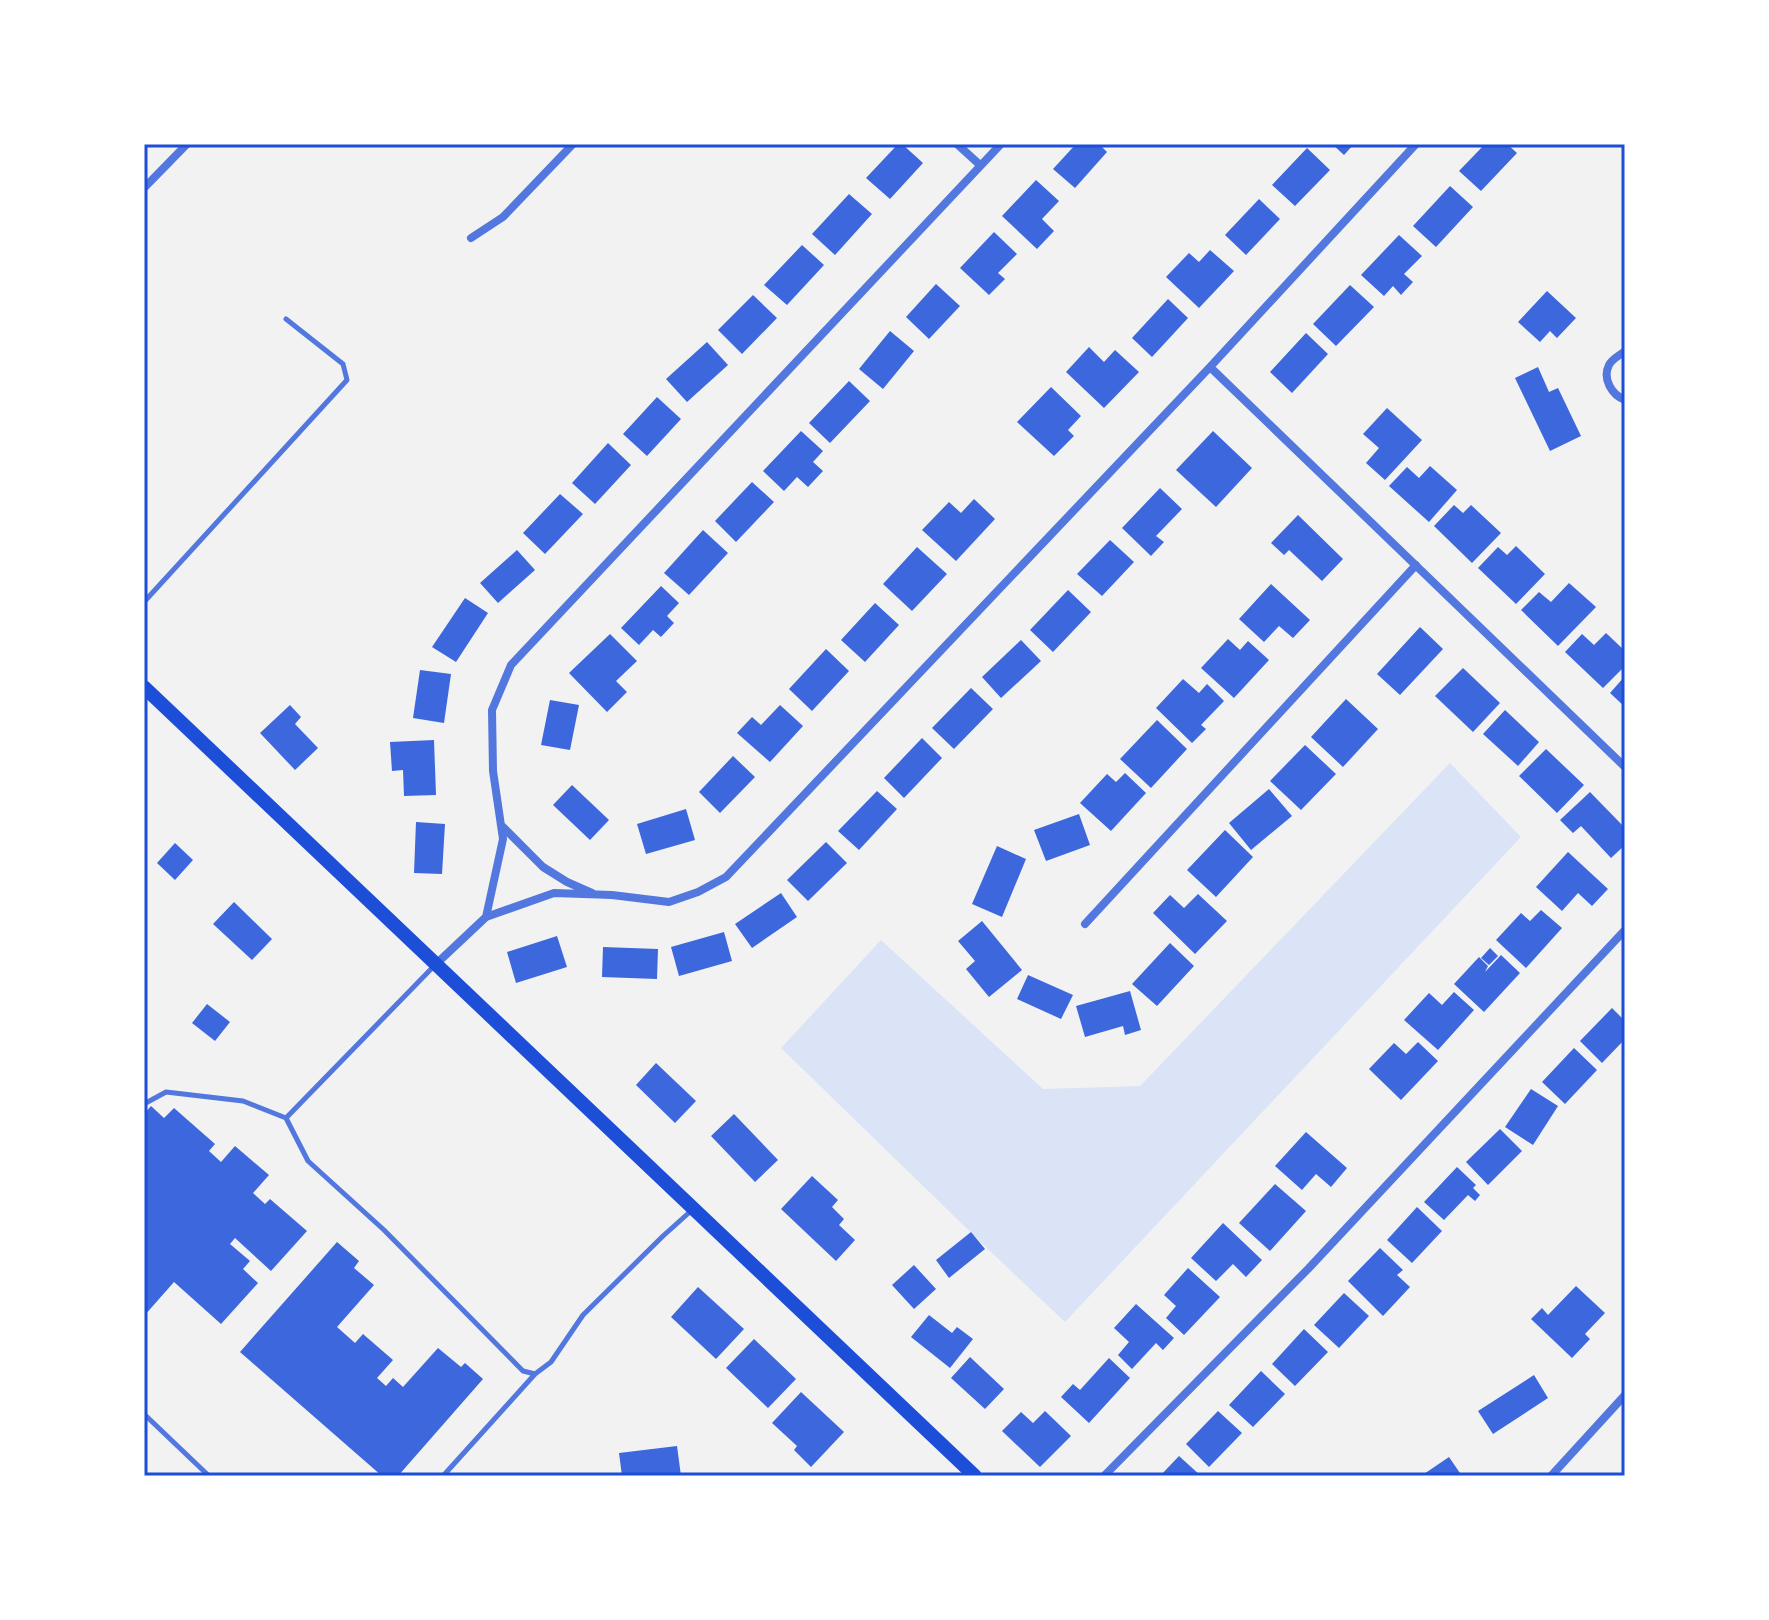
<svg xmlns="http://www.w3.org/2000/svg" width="1769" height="1620" font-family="'Noto Sans',sans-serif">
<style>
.green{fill:#dbe4f7}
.building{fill:#3d67dc}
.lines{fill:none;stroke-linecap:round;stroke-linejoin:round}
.service{stroke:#5277de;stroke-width:5}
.minor{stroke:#5277de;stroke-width:8}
.secondary{stroke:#1d4ed8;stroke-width:14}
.neatline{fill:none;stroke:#1d4ed8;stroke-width:3}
</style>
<rect width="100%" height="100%" fill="#f2f2f2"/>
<path class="green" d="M1450 763 1521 837 1065 1322 991 1252 781 1048 881 940 1043 1089 1140 1086Z"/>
<path class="building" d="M898 144H902L923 163 890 199 866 178Z
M1076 144H1099L1107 152 1075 188 1053 169Z
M1332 144H1354L1344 155Z
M1485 144H1507L1517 153 1481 191 1459 171Z
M1307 148 1330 170 1295 206 1272 185Z
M1036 180 1059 201 1042 219 1054 231 1037 249 1002 216Z
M1450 186 1473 207 1436 247 1413 226Z
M849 194 872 214 835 255 812 234Z
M1259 199 1280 219 1246 255 1225 235Z
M994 232 1017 254 998 273 1005 279 989 295 960 268Z
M1399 235 1422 256 1404 274 1413 282 1401 295 1393 286 1384 296 1361 275Z
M802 245 824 265 787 305 764 285Z
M1210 250 1234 271 1199 308 1166 277 1189 253 1199 262Z
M936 284 960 306 929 339 906 317Z
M1350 285 1374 307 1336 346 1313 324Z
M1547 291 1576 318 1557 338 1550 331 1540 342 1518 322Z
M753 295 777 318 742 354 718 330Z
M1168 299 1188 318 1152 357 1132 338Z
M890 331 914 351 883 389 859 369Z
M1306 333 1328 354 1292 393 1270 372Z
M707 342 728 365 687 402 666 379Z
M1089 347 1104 362 1115 350 1139 372 1104 408 1066 372Z
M1538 367 1549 392 1558 388 1581 436 1550 451 1515 378Z
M849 381 870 401 830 443 809 423Z
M1051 387 1081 416 1068 430 1074 436 1054 456 1017 422Z
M657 397 681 419 647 456 623 434Z
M1387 408 1422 440 1385 480 1366 463 1379 448 1363 434Z
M801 431 823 451 813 462 823 471 808 487 797 477 784 491 763 471Z
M1213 431 1252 468 1216 507 1176 470Z
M608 443 631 465 595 504 572 483Z
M1430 466 1457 490 1429 522 1389 486 1407 467 1419 478Z
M752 482 774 502 736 542 715 521Z
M1160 488 1182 509 1156 536 1164 542 1151 556 1122 528Z
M560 494 583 514 545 554 523 533Z
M974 499 995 519 956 561 922 530 949 502 961 513Z
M1454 505 1463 513 1471 505 1501 533 1472 563 1434 526Z
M1298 515 1343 559 1322 581 1289 550 1284 555 1271 543Z
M703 530 728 553 689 595 664 573Z
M1110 540 1134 562 1102 596 1077 574Z
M1516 546 1545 574 1516 604 1478 568 1498 547 1507 555Z
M917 547 947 574 912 611 883 584Z
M517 550 535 570 498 603 480 583Z
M1569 583 1596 607 1558 646 1521 610 1539 592 1551 602Z
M1271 584 1310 620 1293 638 1279 626 1264 642 1239 619Z
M661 586 679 603 667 616 674 623 661 637 653 630 639 645 621 628Z
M1068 590 1091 612 1053 652 1030 630Z
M465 598 488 613 456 662 432 647Z
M875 603 899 625 865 662 841 640Z
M1420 627 1443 649 1400 695 1377 674Z
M1606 633 1625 651V666L1603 688 1565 652 1582 634 1594 645Z
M610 634 637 661 616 681 627 692 607 712 569 673Z
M1228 639 1240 650 1248 641 1269 660 1234 698 1201 668Z
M1021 640 1041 661 1001 698 982 677Z
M826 649 849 671 812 711 789 689Z
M1463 668 1500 703 1473 732 1435 696Z
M420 670 451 674 444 723 413 718Z
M1625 676V707L1610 693Z
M1183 679 1199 693 1207 684 1224 701 1201 725 1206 729 1192 743 1156 708Z
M971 688 993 709 954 749 932 728Z
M1346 699 1378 729 1343 767 1311 737Z
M550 700 579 705 570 750 541 745Z
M290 705 301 717 295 724 318 748 295 770 260 733Z
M780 705 803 726 770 762 737 733 752 717 761 725Z
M1505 710 1539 742 1518 766 1483 734Z
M1157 720 1187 749 1151 788 1120 759Z
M922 738 942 758 904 798 884 778Z
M434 740 436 795 404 796 403 770 392 771 390 742Z
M1305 745 1336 774 1301 810 1270 781Z
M1546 749 1584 785 1557 813 1519 776Z
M733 756 755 777 720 813 699 792Z
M1125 773 1146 793 1111 831 1080 803 1107 774 1116 782Z
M572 785 609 820 590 840 553 805Z
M1269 789 1292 816 1251 850 1229 823Z
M877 791 897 809 859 850 838 831Z
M1590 792 1625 828V845L1611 858 1581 826 1573 833 1560 820Z
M686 809 695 840 646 854 637 824Z
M1079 814 1090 845 1046 861 1034 830Z
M416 822 445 824 442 874 414 873Z
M1225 830 1253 857 1216 897 1187 870Z
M826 842 847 863 808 901 787 880Z
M175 843 193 860 175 880 157 863Z
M997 846 1026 859 1002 917 972 904Z
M1568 852 1608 889 1592 906 1578 893 1562 911 1536 887Z
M781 893 797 917 752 948 735 924Z
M1198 894 1227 921 1195 954 1153 913 1170 895 1184 908Z
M234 902 272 939 252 960 213 924Z
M1541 910 1562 928 1526 968 1496 940 1521 913 1530 921Z
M982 921 1022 970 989 997 966 969 975 961 958 941Z
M724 932 732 961 679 976 671 947Z
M557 936 567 967 516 983 507 952Z
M1170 943 1194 966 1157 1006 1132 984Z
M603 947 658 949 657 979 602 977Z
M1490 948 1498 956 1489 965 1481 958Z
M1501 955 1520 973 1484 1012 1454 984 1479 957 1488 966 1485 972Z
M1028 975 1073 995 1061 1019 1017 999Z
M1130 991 1141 1030 1125 1035 1123 1026 1085 1037 1076 1006Z
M1454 992 1474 1010 1438 1050 1404 1020 1429 993 1442 1005Z
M207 1004 230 1022 215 1041 192 1023Z
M1612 1008 1625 1021V1039L1602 1063 1580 1041Z
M1418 1042 1438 1061 1401 1100 1369 1069 1394 1043 1406 1054Z
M1574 1048 1597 1070 1565 1104 1542 1082Z
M656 1063 696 1101 675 1123 636 1085Z
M1531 1089 1558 1106 1533 1145 1505 1127Z
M151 1106 164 1118 174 1108 215 1144 209 1151 221 1162 235 1146 269 1175 253 1193 265 1204 270 1199 307 1231 271 1271 235 1238 230 1244 250 1261 243 1269 258 1283 221 1324 174 1282 144 1316V1114Z
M734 1114 778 1160 755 1182 711 1136Z
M1500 1129 1522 1151 1488 1185 1466 1162Z
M1306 1132 1347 1168 1331 1187 1316 1174 1302 1190 1275 1166Z
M1457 1167 1476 1185 1473 1188 1480 1195 1475 1201 1468 1195 1444 1220 1424 1202Z
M812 1176 838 1200 832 1207 844 1219 839 1225 855 1240 836 1261 781 1209Z
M1275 1184 1306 1211 1270 1251 1239 1223Z
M1417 1207 1442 1231 1412 1263 1387 1240Z
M1223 1223 1262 1260 1246 1277 1233 1264 1216 1281 1191 1258Z
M971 1232 985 1249 949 1278 936 1260Z
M337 1242 359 1261 354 1268 374 1285 337 1327 355 1343 363 1334 393 1360 377 1378 386 1386 393 1378 403 1387 438 1348 461 1367 465 1363 483 1379 398 1476H382L240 1352Z
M1380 1248 1403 1270 1397 1275 1410 1287 1383 1316 1348 1281Z
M914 1265 936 1289 914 1309 892 1285Z
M1188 1268 1220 1297 1184 1335 1166 1318 1176 1306 1164 1295Z
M1576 1286 1605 1313 1585 1334 1590 1339 1572 1358 1531 1319 1542 1308 1548 1315Z
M698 1287 744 1329 716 1359 671 1317Z
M1344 1293 1369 1316 1339 1348 1314 1325Z
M1136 1304 1174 1338 1163 1350 1156 1343 1132 1369 1118 1355 1129 1342 1114 1328Z
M929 1315 952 1333 957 1327 973 1339 950 1368 911 1337Z
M1304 1329 1328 1352 1295 1386 1272 1364Z
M754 1339 796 1379 768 1408 726 1368Z
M970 1357 1004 1389 985 1409 951 1378Z
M1109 1358 1130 1378 1089 1423 1061 1397 1073 1384 1080 1390Z
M1261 1371 1285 1394 1253 1427 1229 1405Z
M1534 1375 1548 1398 1493 1434 1478 1411Z
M801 1392 844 1432 811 1467 794 1450 797 1446 772 1423Z
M1045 1411 1071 1436 1040 1467 1002 1431 1021 1412 1033 1423Z
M1218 1411 1242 1433 1209 1467 1186 1444Z
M677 1446 681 1476H622L619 1453Z
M1179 1456 1201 1476H1160Z
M1449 1457 1462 1476H1421Z"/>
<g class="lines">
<path class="service" d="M144 602 347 380 343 364 286 319
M434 966 286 1118 308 1161 384 1230 523 1371 535 1374 551 1362 583 1315 663 1236 692 1210
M144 1104 166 1092 243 1101 286 1118
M144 1414 209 1476
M443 1476 535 1374"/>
<path class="minor" d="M957 144 980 165
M144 188 187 144
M471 238 503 217 573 144
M1625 351C1619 356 1612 359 1609 365 1602 379 1612 395 1625 400
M1210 367 1625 767
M501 825 543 867 567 882 592 893
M486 917 503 839 493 771 492 710 511 665 1001 144
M1085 924 1416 565
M435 965 486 917 554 893 612 895 669 902 698 892 726 877 1210 367 1416 144
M1104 1476 1308 1269 1625 930
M1551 1476 1625 1395"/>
<path class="secondary" d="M144 687 975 1476"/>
</g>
<rect width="1769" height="1620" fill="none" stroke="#ffffff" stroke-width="292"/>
<rect x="146" y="146" width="1477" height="1328" class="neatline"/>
</svg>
